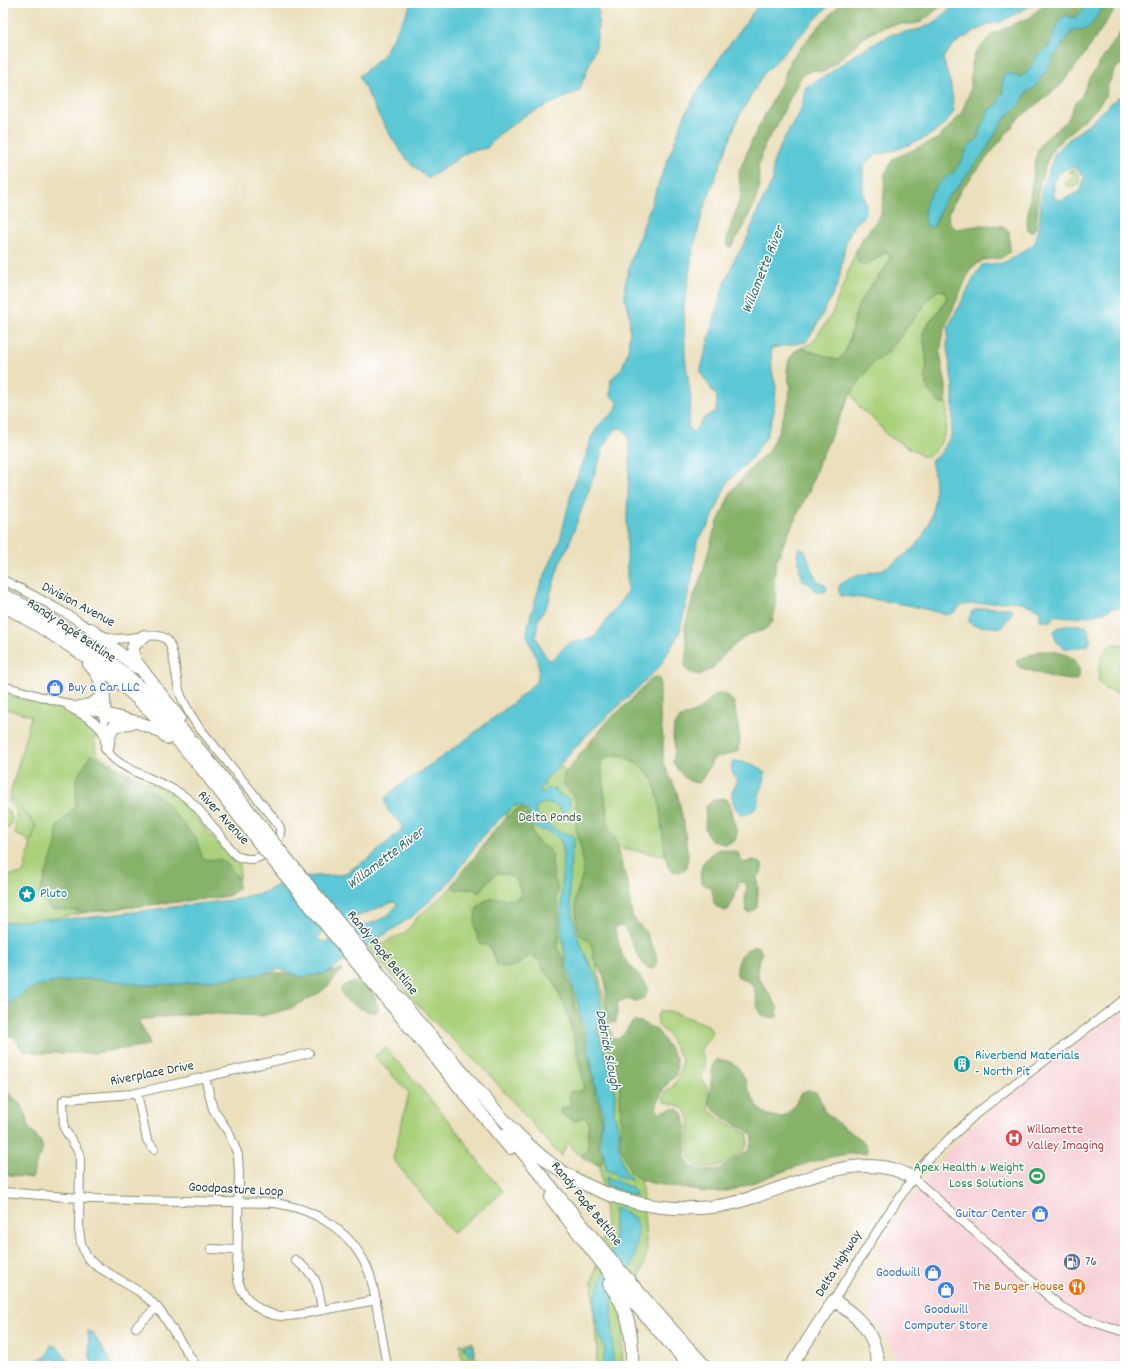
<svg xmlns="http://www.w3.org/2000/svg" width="1128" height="1369" font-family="Dekko,sans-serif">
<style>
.built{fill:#f7cfd4}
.green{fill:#aad07a;stroke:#648657}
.forest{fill:#87b26a;stroke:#53784f}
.water{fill:#5cc7d5;stroke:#3e8284;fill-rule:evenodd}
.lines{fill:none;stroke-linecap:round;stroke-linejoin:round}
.stream{stroke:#5cc7d5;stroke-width:2}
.minor-casing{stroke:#858e78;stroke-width:10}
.highway-casing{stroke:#858e78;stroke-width:14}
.minor{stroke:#fff;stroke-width:8}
.highway{stroke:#fff;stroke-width:12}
.highway-bridge-casing{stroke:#858e78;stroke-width:14;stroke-linecap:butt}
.highway-bridge{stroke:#fff;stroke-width:12}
.labels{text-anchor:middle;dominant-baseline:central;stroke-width:3;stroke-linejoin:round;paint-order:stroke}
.street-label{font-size:14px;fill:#1f3d34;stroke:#fff}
.shop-label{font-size:14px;fill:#366cbe;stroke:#fff;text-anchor:end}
.park-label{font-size:14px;fill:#426246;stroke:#fff}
.culture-label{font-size:14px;fill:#0d838f;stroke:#fff;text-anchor:start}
.health-label{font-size:14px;fill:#be3a42;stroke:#fff;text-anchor:start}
.leisure-label{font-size:14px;fill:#27864d;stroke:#fff;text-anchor:end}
.service-label{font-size:14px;fill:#4e5e75;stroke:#fff;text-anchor:start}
.food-label{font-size:14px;fill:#c56008;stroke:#fff;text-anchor:end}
.water-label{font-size:15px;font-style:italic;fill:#316664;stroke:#fff}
</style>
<rect width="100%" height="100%" fill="#fff"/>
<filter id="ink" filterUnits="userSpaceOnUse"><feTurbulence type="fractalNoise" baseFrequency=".025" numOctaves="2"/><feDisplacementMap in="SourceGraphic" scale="8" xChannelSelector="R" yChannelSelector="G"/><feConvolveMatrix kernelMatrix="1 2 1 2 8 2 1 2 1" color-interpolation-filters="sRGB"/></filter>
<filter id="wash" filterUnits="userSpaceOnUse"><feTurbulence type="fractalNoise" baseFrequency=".012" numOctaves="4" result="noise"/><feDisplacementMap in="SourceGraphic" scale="16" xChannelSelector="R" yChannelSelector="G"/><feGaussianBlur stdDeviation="0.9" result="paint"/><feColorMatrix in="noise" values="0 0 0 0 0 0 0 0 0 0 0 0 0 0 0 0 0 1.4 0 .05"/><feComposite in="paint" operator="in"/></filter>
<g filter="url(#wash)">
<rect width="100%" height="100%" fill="#ebdfbc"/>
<path class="built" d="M1125 1009V1366H901L885 1334 867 1313 874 1305 869 1297 868 1285 887 1257 876 1249 932 1171 965 1133 979 1120 1070 1049Z"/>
<path class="green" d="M1070 170C1079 170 1080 176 1078 184L1073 187 1068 186 1065 184 1066 179 1074 176 1073 174 1068 172Z
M856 251 858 262 875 260 885 252 890 253 891 258 887 266 872 284 860 303 844 355 837 361 801 348 813 342 832 314Z
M938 290 945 291 947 297 941 308 926 326 923 334 927 364 925 378 943 404 946 399C950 422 946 445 926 458L887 435 877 422 860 408 851 393 872 364 891 349 931 296Z
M1115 644 1125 645V695L1105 689 1098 680C1099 667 1101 648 1115 644Z
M3 694 30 701 31 700C46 696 86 717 96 728 98 731 99 734 99 737L94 738 96 752 98 755 145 782 160 787 179 798 227 854 235 861 240 863 238 890 228 896 88 912 51 919 3 923V876L23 874 36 825 10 795 31 716 3 708Z
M616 755H622L637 764 647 772 653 780 659 801 665 854 658 855 618 847 617 842 608 826 601 763 605 758Z
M560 765 573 779 592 849 587 921 608 1018 628 1103 642 1188 647 1253 624 1329 622 1366H595L597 1353 592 1282 606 1228 598 1142 559 968 549 872 505 814Z
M9 798H11L35 825 30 846 27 839 16 835 14 833 17 812 14 806 8 803Z
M3 807 8 810 12 818 10 827 3 831Z
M498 873 507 874 517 880 521 892 519 898 516 900C506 899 489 897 481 903 479 905 477 909 475 911L480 943C492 946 492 947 494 958L515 967 529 956 534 957 541 962 544 971 552 978 566 1009 570 1022 584 1084 583 1091 576 1092 572 1091 570 1099 571 1106 560 1113 570 1119 576 1121 583 1117C592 1121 587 1127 588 1134 589 1143 591 1150 581 1155L576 1152 568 1143 561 1156 555 1150 487 1072 431 1019 368 948 385 943 390 939 404 934 417 918 452 887 457 889C463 888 467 890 473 889L478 892H480L489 880Z
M661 1011H670L708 1025 712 1032 710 1039 705 1042 701 1050 705 1064 702 1079 708 1089 709 1110 721 1120 748 1134C748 1145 747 1148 738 1155 727 1163 717 1168 704 1167 678 1166 694 1131 688 1115 684 1106 673 1104 665 1102L663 1098 667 1091 674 1085 680 1074 682 1059 668 1035 658 1025 657 1015Z
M386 1048 453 1126 471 1150 481 1165 503 1192 452 1233 393 1159 409 1093 374 1056Z
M473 1342 476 1360 462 1362 460 1351 462 1350 460 1344Z"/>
<path class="forest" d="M841 3H945L921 22 913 24H898L883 27 863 38 846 54 825 71 820 72 814 70 802 75 789 100 777 125 765 144 758 167 760 186 753 207 742 230 731 247 727 246 726 243 728 234 741 196 739 172 753 138 783 80 790 61 811 35Z
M1046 3H1119L1082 58 1062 84 1018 119 961 190 948 214 950 224 956 229 982 225 1003 226 1009 231 1010 252 1001 258 983 260 971 268 944 329 940 353 946 386V399L943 404 939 403 928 390 925 378 927 364 923 334 926 327 941 308 947 297 945 291 938 290 931 296 891 349 872 364 851 393 819 462 809 491 787 536 776 562 774 580 776 608 772 623 764 630 747 635 726 652 713 668 699 675 689 672 685 667 687 647 685 628 691 604 703 572 714 531 731 492 743 477 768 451 778 432 789 400 790 387 787 370 789 359 795 351 801 348 837 360C839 359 842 357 844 354 853 340 852 317 860 302 867 290 893 264 890 253L885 252 865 266 858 262 856 251 863 237 871 228 881 214 884 194 885 174 893 159 937 139 950 126 961 114 969 94 971 80V67L975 53 994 33 1028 18Z
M1125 25V61L1115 69 1108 85 1106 95 1097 108 1053 148 1045 166 1039 188 1036 227 1034 230 1031 232 1028 230 1027 222 1035 161 1038 150 1043 141 1067 121 1075 103 1081 97 1090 78Z
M1040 651C1054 651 1074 652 1079 668 1080 670 1079 674 1079 677L1076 680C1056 680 1038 673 1019 667L1016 664 1017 660Z
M653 677H656L660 679V715L663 739V762L677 792 684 825 688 855 687 867 681 872 672 871 668 867 664 847 659 801 653 780 647 772 637 764 622 755H616L605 758 601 763 608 826 617 842 622 865 628 885 632 916 646 933 655 951 657 963 654 969C637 969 633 937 623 926L615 927V930L622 955 648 987 647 993 644 998 636 1001 625 999 618 1002 616 1022 612 1023C603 1010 608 995 605 981 603 971 596 965 593 956 592 952 593 948 591 944 589 940 583 937 579 934L577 924 575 899 583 873 582 853 576 827V801L564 784 563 776 590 742 608 721 629 702Z
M720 693 725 694 734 702 740 739 738 750 732 754 717 757 713 759 706 773 699 783C686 783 680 772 673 763L675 748 673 736 674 726 679 719 700 709 712 697Z
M91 754 133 778 159 796 196 838 203 859 223 860 237 877 236 888 228 896 88 912 50 909 39 894 56 845 57 827 76 806V780Z
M723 798 728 800 730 804 731 811 737 833 735 841 725 844 711 841 705 829 706 806 715 799Z
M518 809H523L527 811C528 818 535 840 539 844 543 846 547 847 550 850L553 856 552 862 554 879 558 888 556 898 558 905 559 921V942L557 948 564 958 567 978 571 986 575 1008 580 1018 581 1028 584 1035 586 1048 593 1076V1082L595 1088V1095L600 1108 601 1120 598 1142 600 1150 603 1155 602 1163 598 1165 584 1159 581 1155C592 1149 587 1141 588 1132 588 1127 590 1124 587 1119L583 1117 576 1121 570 1119 560 1113V1109L564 1107 571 1106 569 1092 583 1091 584 1084 570 1022 566 1009 552 978 544 971 541 962 534 957 529 956C516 964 514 971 497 965 490 952 497 948 480 943 472 924 471 899 498 898 505 898 513 902 519 898L521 892 517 880 507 874 498 873 489 880 480 892H478L473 889C467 890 463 888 457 889L452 887C458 874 468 865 477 854 491 836 498 822 518 809Z
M719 849 738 852 740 859 744 863 753 860 762 864C763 870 761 873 757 877L758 891 757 907 750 913 746 911 745 902 747 886 744 882H740L729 909 725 911C709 906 716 900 711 888L702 883C697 867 705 857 719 849Z
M755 946 759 947 762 954 758 963V976L778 1008 777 1017C752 1022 760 1001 753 987 749 981 743 979 737 976 736 969 739 956 746 950 748 949 752 948 755 946Z
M343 969 328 986 319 993 301 1003 289 1009 262 1016 198 1013 138 1020 148 1038 149 1045 95 1053H37L23 1050 13 1036H8L3 1037V1008L29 989 51 983 81 979H101L143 985 181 984 265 973H285L302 977Z
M359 980C369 984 378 1000 378 1010L375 1013C362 1009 342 1004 341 988L344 985Z
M634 1021 641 1022 657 1030 676 1058 677 1069 676 1076C665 1083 660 1096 656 1108L660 1112C671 1110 673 1105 683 1113L687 1130 685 1157 691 1167 704 1171 718 1170 749 1150 753 1138 751 1133C735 1123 721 1120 709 1104L713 1064 716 1060C748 1059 742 1087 758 1106 760 1108 762 1112 764 1113 769 1116 777 1117 783 1117L792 1109 801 1093 808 1090 816 1092 819 1096 824 1111 843 1127 862 1140 868 1150 866 1153C821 1153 777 1175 735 1189L721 1192H705L651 1183 640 1179 631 1174 620 1145 621 1125 620 1092 616 1067 607 1042 608 1038 610 1037 613 1039C625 1040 626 1026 634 1021Z
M3 1089C21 1103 25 1106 29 1129 56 1153 35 1152 33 1177L31 1178 3 1174Z"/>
<path class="water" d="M412 3H594L599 12 596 47 579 91 526 115 498 135 487 148 467 152 428 179C421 172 411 165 405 157 386 132 373 104 359 76L382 57Z
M760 3H831L763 75 738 118 703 210 692 255 684 307 685 357 691 399 688 426 693 433 705 417 716 411 717 397 700 372 722 291 735 258 746 241 759 208 773 180V163L783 140 800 112 806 87 827 75 854 55 890 35 920 29 935 22 957 3H1035L1001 22 990 24 972 33 954 44 943 58 951 86 954 112 941 128 925 138 893 151 876 155 863 165V192L866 206 863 217 853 227 846 241 838 284 819 321 806 342 771 348 772 371 776 387 774 411 767 436 750 460 727 483 710 523 697 542 691 583 679 634 659 667 635 691 586 736 545 781 544 785 540 790V792L543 793 548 788 554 789 558 792 559 795 567 798 570 800 569 808 564 813 561 811 557 805C551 803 532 801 536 813 539 822 555 830 564 833 568 834 572 834 575 837L571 855 569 893 576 932 584 952 598 981 602 1014 597 1030 605 1053 615 1094 614 1113 619 1131 618 1144 624 1169 632 1181 606 1170 604 1155 600 1143 603 1112 596 1090 585 1030 567 966 562 935 561 917 563 846C560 837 552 832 543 830 541 829 536 829 534 827 530 824 530 815 529 811L526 808 515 805 487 831 445 887 413 916 326 973 302 977 280 969 261 974 181 984 143 985 101 979H81L51 983 29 989 3 1008V923L44 919 85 918 239 899 243 897 262 893 282 883 314 876 342 875 371 857 401 830 402 826 401 822C392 816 386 811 385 799L392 791 452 750 513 703 536 682 539 670 537 660 527 635 528 625 539 588 560 541 572 490 588 451 591 438 598 426 616 410 618 403 610 395 611 379 622 368 628 351 630 328 629 311 625 299V285L631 260 661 177 685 115 697 93 725 50ZM620 428 623 429 628 435 630 454 627 514V592L594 638 569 643 551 660H548L540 647 536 637 538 620 548 603 559 565 569 544 606 442 616 429ZM393 902 397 903C391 920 369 923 355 928 345 932 335 937 325 942L321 941 318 939 322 931Z
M1090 3H1105L1092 24 1086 29 1075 30 1070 33 1056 54 1036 86 1026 93 1021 103 1004 119 985 151 959 185 944 201 935 224 930 228 926 225 924 210 929 196 940 182 954 172 964 157 967 148 977 139 989 109 999 104V98L1003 93 1002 84 1005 73H1007L1020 77 1029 71 1036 57 1049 46 1061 18 1067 16 1075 18Z
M1125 94V611C1112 604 1110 611 1098 614 1085 617 1070 618 1056 615L1050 622 1040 620V610L1021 602 1012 601 962 605 956 611 948 615 913 606 872 599 841 596C829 574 872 575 883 569 891 565 899 559 906 554 934 534 940 492 931 461L941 453 951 436 953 418V387L947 347 948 327 975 276 982 265 1003 263 1021 253 1035 243 1039 227 1042 188 1055 153 1070 138 1088 125 1117 98ZM1072 167 1077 169 1085 177 1080 191 1061 201 1056 199C1053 195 1054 194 1054 190 1053 176 1059 170 1072 167Z
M799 548 804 550 805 551 814 574 817 581 826 586 827 589 825 592H818L813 589 809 583 802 581 797 554Z
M984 608H1011L1013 611 1001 628 972 625 969 622V619L972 611Z
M1064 625H1078L1087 627C1090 633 1094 643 1085 646 1083 647 1081 646 1079 647 1065 651 1056 647 1054 632L1057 628Z
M733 761C742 762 755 763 762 770 768 776 763 784 761 790 758 795 759 803 755 808 742 824 732 808 732 793 732 789 736 786 737 782L731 769Z
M606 1177 634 1189 635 1196 606 1185Z
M614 1208 634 1217 638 1229 637 1245 633 1263 612 1301 613 1366H603L605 1348 599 1334 593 1308 595 1298 614 1246Z
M88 1331 92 1332 113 1366H93L90 1357Z
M51 1345 58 1347 71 1366H59L54 1358 51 1359 40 1366H29L39 1359 47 1356Z
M472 1345 474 1356H468L469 1351 465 1350 464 1346Z"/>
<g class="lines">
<path class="stream" d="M617 1172 618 1184
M621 1204 622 1213"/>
</g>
</g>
<g filter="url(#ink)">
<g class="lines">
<defs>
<path id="minor" d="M3 580C26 591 48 603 70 616 83 624 96 634 110 638 127 642 156 629 167 640 174 647 176 678 179 690 183 703 189 713 197 725L276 821C277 823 280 826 280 829 282 840 267 855 257 858 251 860 245 859 239 857 232 854 227 845 223 839 211 825 200 808 184 796 167 783 118 769 109 753 103 742 104 726 104 714L3 686
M69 707C83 715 98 721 105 736
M205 1077 213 1109 229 1133 238 1155 239 1174 237 1275C240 1297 259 1314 281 1316 291 1317 302 1314 312 1312 333 1308 354 1304 376 1300
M137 1093 147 1140 154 1149
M913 1178 1060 1306 1081 1318 1125 1332
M3 1192 91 1199 274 1203C317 1209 355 1233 370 1275 374 1288 376 1301 378 1314 381 1332 384 1349 387 1366
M211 1249 237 1250
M295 1260C319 1278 317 1282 322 1310
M834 1300 888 1214 920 1168 935 1152 978 1112 1125 999
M136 1327 157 1307
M196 1366 163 1315 154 1304 140 1292 95 1265 86 1256 81 1243 79 1230 80 1157 78 1151 64 1128 63 1101 66 1099 132 1094 309 1053"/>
<path id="highway" d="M3 595C40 613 76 634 108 660 171 710 221 774 269 837
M3 605C38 625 73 646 105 671 166 718 214 783 260 844
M91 629 136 667
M144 636 134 645 132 652 136 662 179 718
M89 664C104 680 105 693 104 714 123 719 154 724 168 738
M80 707C92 705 99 702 104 691
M107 748C111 728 109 725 130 723
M378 971 417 1021
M369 978 510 1148
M413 1016C433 1039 454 1062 474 1086 501 1117 529 1150 563 1172 609 1201 664 1214 719 1206 779 1197 854 1142 913 1178
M508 1134C572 1213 636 1292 705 1366
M551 1198 627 1295 690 1366
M609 1284C629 1310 633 1334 632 1366
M791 1366 834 1300C864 1322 872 1329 879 1366"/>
</defs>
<use href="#minor" class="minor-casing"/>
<use href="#highway" class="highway-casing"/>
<use href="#minor" class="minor"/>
<use href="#highway" class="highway"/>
<defs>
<path id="highway-bridge" d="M269 837 378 971
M260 844 369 978"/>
</defs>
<use href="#highway-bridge" class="highway-bridge-casing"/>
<use href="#highway-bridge" class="highway-bridge"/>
</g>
</g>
<defs>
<symbol id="shop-disc" viewBox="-11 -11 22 22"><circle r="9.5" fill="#3f7fe0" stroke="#fff"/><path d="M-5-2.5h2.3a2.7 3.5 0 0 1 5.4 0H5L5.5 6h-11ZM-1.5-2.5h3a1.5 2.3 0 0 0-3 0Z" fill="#fff"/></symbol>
<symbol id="sight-disc" viewBox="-11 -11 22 22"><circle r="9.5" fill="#0f9aa8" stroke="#fff"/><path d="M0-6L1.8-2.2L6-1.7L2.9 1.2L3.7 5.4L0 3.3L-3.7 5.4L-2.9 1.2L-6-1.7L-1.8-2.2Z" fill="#fff"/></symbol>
<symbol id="building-disc" viewBox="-11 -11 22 22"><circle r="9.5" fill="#0f9aa8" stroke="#fff"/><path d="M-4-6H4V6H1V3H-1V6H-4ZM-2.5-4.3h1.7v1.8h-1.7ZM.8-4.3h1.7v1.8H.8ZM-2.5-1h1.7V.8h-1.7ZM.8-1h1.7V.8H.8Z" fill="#fff"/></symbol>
<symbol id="hospital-disc" viewBox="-11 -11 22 22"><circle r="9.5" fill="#e0444e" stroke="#fff"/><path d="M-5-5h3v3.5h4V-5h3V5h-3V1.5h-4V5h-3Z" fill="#fff"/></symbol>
<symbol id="stadium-disc" viewBox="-11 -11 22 22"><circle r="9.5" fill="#2e9e5b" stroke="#fff"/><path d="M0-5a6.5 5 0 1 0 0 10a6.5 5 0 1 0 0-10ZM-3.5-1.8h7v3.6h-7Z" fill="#fff"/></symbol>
<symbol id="fuel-disc" viewBox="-11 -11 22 22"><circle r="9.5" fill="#5c6f8a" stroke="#fff"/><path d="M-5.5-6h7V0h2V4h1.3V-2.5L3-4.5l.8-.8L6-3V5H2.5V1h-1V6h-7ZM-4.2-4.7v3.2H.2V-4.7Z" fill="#fff"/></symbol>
<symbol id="restaurant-disc" viewBox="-11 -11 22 22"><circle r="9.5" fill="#e8710a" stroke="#fff"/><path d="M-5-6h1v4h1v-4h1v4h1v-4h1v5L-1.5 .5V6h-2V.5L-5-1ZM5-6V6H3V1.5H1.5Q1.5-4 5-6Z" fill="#fff"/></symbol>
</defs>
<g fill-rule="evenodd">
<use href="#shop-disc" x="45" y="678" width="20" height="20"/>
<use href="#sight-disc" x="17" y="884" width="20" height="20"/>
<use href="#building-disc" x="952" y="1054" width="20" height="20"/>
<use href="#hospital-disc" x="1004" y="1128" width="20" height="20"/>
<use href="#stadium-disc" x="1027" y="1166" width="20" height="20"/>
<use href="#shop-disc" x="1030" y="1204" width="20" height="20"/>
<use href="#fuel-disc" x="1062" y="1252" width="20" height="20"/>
<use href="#shop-disc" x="923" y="1263" width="20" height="20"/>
<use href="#restaurant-disc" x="1067" y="1277" width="20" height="20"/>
<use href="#shop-disc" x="936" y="1280" width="20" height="20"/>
</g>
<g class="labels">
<g class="street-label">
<text transform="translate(78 605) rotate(28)">Division Avenue</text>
<text transform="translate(71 631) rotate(34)">Randy Papé Beltline</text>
<text transform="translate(223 818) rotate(47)">River Avenue</text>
<text transform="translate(382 953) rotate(51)">Randy Papé Beltline</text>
<text transform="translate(152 1074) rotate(-11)">Riverplace Drive</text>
<text transform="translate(236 1190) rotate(3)">Goodpasture Loop</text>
<text transform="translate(586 1204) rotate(51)">Randy Papé Beltline</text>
<text transform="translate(839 1264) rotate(-58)">Delta Highway</text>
</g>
<g class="shop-label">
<text x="68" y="688" text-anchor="start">Buy a Car LLC</text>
<text x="1027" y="1214">Guitar Center</text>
<text x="920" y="1273">Goodwill</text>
<text x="946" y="1310" text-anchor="middle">Goodwill<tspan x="946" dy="16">Computer Store</tspan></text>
</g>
<g class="park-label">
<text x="550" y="818">Delta Ponds</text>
</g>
<g class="culture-label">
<text x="40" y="894">Pluto</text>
<text x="975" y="1056">Riverbend Materials<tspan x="975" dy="16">- North Pit</tspan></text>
</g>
<g class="health-label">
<text x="1027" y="1130">Willamette<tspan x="1027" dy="16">Valley Imaging</tspan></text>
</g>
<g class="leisure-label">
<text x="1024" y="1168">Apex Health &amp; Weight<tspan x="1024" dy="16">Loss Solutions</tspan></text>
</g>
<g class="service-label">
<text x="1085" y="1262">76</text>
</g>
<g class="food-label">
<text x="1064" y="1287">The Burger House</text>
</g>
<g class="water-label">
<text transform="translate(764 270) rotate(-68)">Willamette River</text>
<text transform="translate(386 859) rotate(-37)">Willamette River</text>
<text transform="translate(607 1050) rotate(79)">Debrick Slough</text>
</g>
</g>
<rect width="1128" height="1369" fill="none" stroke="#fff" stroke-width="16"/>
</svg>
